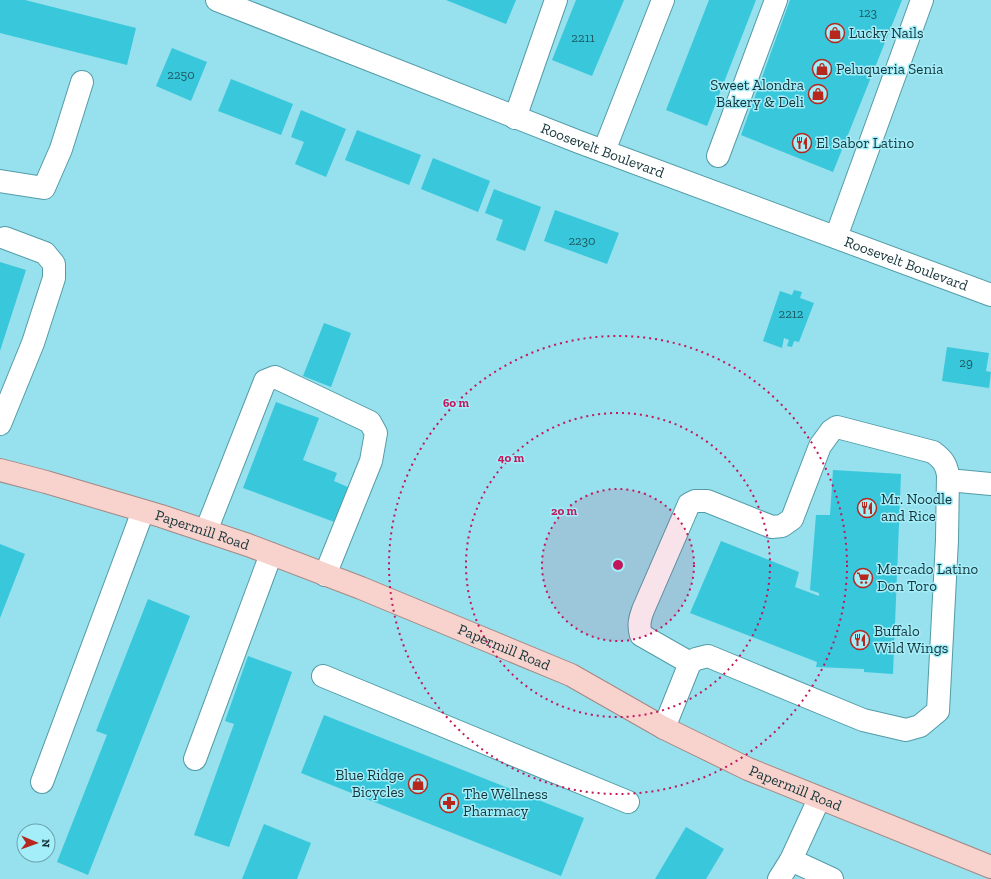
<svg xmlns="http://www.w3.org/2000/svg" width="991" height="879" font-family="'Zilla Slab',serif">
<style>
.building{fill:#38c7db}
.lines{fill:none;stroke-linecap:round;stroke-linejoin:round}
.minor-casing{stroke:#539ca7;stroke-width:24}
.major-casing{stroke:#a58883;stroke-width:24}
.minor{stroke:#fff;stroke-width:22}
.major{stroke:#f8d3cd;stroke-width:22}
.ring{fill:none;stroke:#c2185b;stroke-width:2;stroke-dasharray:2 4}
.labels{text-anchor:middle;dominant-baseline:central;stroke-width:3;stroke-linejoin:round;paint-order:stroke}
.number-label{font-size:13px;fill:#1e5962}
.poi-label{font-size:15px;fill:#153439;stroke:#a4eefa;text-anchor:start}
.street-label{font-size:15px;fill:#153439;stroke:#a4eefa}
.centre{fill:#c2185b;stroke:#a4eefa;stroke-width:2}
.ring-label{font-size:12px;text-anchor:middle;font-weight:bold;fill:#c2185b;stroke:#a4eefa;stroke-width:3;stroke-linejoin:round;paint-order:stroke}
</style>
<rect width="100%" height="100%" fill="#97e0ed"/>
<path class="building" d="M0 0H25L136 28 127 65 0 33Z
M446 0H516L506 24Z
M576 0H624L592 76 552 60Z
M709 0H756L707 126 666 110Z
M790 0H902L833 172 741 135Z
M172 48 207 62 191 101 156 86Z
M231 79 293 104 281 135 218 111Z
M301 110 346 129 326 177 295 164 304 142 291 137Z
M357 130 421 155 409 185 345 160Z
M433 158 490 181 478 212 421 189Z
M494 189 541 207 525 251 496 240 503 220 485 213Z
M555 210 619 233 607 264 544 241Z
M0 262 26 270 0 351Z
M794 290 802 292 800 298 814 303 799 342 794 341 792 347 787 346 789 340 784 338 782 348 763 341 780 291 792 295Z
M324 323 351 333 331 387 303 376Z
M947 347 989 353 986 371 991 372 989 388 942 381Z
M276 402 319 418 303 460 337 473 334 481 350 488 337 523 243 488Z
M833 470 901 474 893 674 864 672V669L816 667 817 662 690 613 721 541 799 572 795 587 819 596V593L810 590 816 515H830Z
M0 544 25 554 0 618Z
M148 599 190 616 88 875 57 862 107 735 96 731Z
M248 656 292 672 229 847 194 835 234 724 225 721Z
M324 715 584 818 561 876 301 773Z
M264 824 311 843 297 879H242Z
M686 827 724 849 706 879H655Z"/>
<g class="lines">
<defs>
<g id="minor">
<path id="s1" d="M217 0 579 142 991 295"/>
<path d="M515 118 556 0"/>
<path d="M604 151 663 0"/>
<path d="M718 156 776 0"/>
<path d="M0 181 44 188 61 149 82 82"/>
<path d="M836 237 922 0"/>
<path d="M0 424 33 343 54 278V264L45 253 5 238"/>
<path d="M948 480 991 484"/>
<path d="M206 531 265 381 275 377 370 422 376 433 371 461 325 575"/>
<path d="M323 676 628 802"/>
<path d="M664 728 690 663 696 659 708 656 863 720 906 730 920 726 938 711 947 540 948 475C946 463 942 459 933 452L837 427 831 431 820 446 792 519 782 526 772 527 707 501H695L689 504 643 610C640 618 638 625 641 635L690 663"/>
<path d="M195 759 271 554"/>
<path d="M42 782 143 511"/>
<path d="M791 860 832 879"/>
<path d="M779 879 791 860 819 799"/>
</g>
<g id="major">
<path id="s2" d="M0 470 46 482 161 516 248 545 361 588 571 675 664 728 748 769 991 867"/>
</g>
</defs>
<use href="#minor" class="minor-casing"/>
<use href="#major" class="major-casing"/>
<use href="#minor" class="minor"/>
<use href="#major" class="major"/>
</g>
<circle cx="618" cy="565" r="76" fill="#c2185b" fill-opacity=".12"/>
<g class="ring">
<circle cx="618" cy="565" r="76"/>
<circle cx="618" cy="565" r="152"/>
<circle cx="618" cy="565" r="229"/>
</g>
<defs>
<symbol id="shop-ring" viewBox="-11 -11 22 22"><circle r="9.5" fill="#a4eefa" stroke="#b6281e" stroke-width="1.5"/><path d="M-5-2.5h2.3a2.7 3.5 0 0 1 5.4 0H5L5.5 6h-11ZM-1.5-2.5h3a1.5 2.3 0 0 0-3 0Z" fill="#b6281e"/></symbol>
<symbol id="restaurant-ring" viewBox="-11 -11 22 22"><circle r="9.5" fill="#a4eefa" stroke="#b6281e" stroke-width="1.5"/><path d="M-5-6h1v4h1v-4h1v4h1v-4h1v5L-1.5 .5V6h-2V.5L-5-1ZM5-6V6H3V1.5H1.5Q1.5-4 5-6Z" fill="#b6281e"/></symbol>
<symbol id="supermarket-ring" viewBox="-11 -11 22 22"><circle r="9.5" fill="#a4eefa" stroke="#b6281e" stroke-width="1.5"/><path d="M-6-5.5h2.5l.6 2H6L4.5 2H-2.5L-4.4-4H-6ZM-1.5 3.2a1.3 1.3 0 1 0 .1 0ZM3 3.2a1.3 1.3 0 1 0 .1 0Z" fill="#b6281e"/></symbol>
<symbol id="pharmacy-ring" viewBox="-11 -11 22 22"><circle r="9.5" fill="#a4eefa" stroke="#b6281e" stroke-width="1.5"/><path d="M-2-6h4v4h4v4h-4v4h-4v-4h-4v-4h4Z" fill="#b6281e"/></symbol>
</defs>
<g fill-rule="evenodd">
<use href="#shop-ring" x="824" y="22" width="22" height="22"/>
<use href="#shop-ring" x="811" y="58" width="22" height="22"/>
<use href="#shop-ring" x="807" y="83" width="22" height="22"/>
<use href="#restaurant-ring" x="791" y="132" width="22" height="22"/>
<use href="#restaurant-ring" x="856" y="497" width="22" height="22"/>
<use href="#supermarket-ring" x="852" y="567" width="22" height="22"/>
<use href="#restaurant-ring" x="849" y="629" width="22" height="22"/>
<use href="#shop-ring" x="407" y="773" width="22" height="22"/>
<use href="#pharmacy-ring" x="438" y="792" width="22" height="22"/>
</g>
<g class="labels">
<g class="number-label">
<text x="868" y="12">123</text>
<text x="583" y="37">2211</text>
<text x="181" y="74">2250</text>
<text x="582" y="240">2230</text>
<text x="791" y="313">2212</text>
<text x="966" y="362">29</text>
</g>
<g class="poi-label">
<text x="849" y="33">Lucky Nails</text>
<text x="836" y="69">Peluqueria Senia</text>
<text x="804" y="85" text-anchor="end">Sweet Alondra<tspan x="804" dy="17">Bakery &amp; Deli</tspan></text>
<text x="816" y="143">El Sabor Latino</text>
<text x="881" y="499">Mr. Noodle<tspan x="881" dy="17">and Rice</tspan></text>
<text x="877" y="569">Mercado Latino<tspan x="877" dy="17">Don Toro</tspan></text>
<text x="874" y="631">Buffalo<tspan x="874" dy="17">Wild Wings</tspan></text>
<text x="404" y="775" text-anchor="end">Blue Ridge<tspan x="404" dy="17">Bicycles</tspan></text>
<text x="463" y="794">The Wellness<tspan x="463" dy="17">Pharmacy</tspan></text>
</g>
<g class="street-label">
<text stroke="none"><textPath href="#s1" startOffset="414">Roosevelt Boulevard</textPath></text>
<text stroke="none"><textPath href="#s1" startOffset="738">Roosevelt Boulevard</textPath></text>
<text stroke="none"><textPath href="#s2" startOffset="211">Papermill Road</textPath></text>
<text stroke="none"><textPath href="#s2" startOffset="535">Papermill Road</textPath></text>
<text stroke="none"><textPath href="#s2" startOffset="859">Papermill Road</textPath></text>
</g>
</g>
<circle cx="618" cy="565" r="6" class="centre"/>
<g class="ring-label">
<text x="456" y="407">60 m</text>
<text x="511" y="462">40 m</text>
<text x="564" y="515">20 m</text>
</g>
<g transform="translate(36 843) rotate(92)"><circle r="19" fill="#a4eefa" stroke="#6ba4ad"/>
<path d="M0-3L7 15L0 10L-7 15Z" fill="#b6281e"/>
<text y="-6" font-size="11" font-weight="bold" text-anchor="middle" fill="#153439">N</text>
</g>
</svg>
